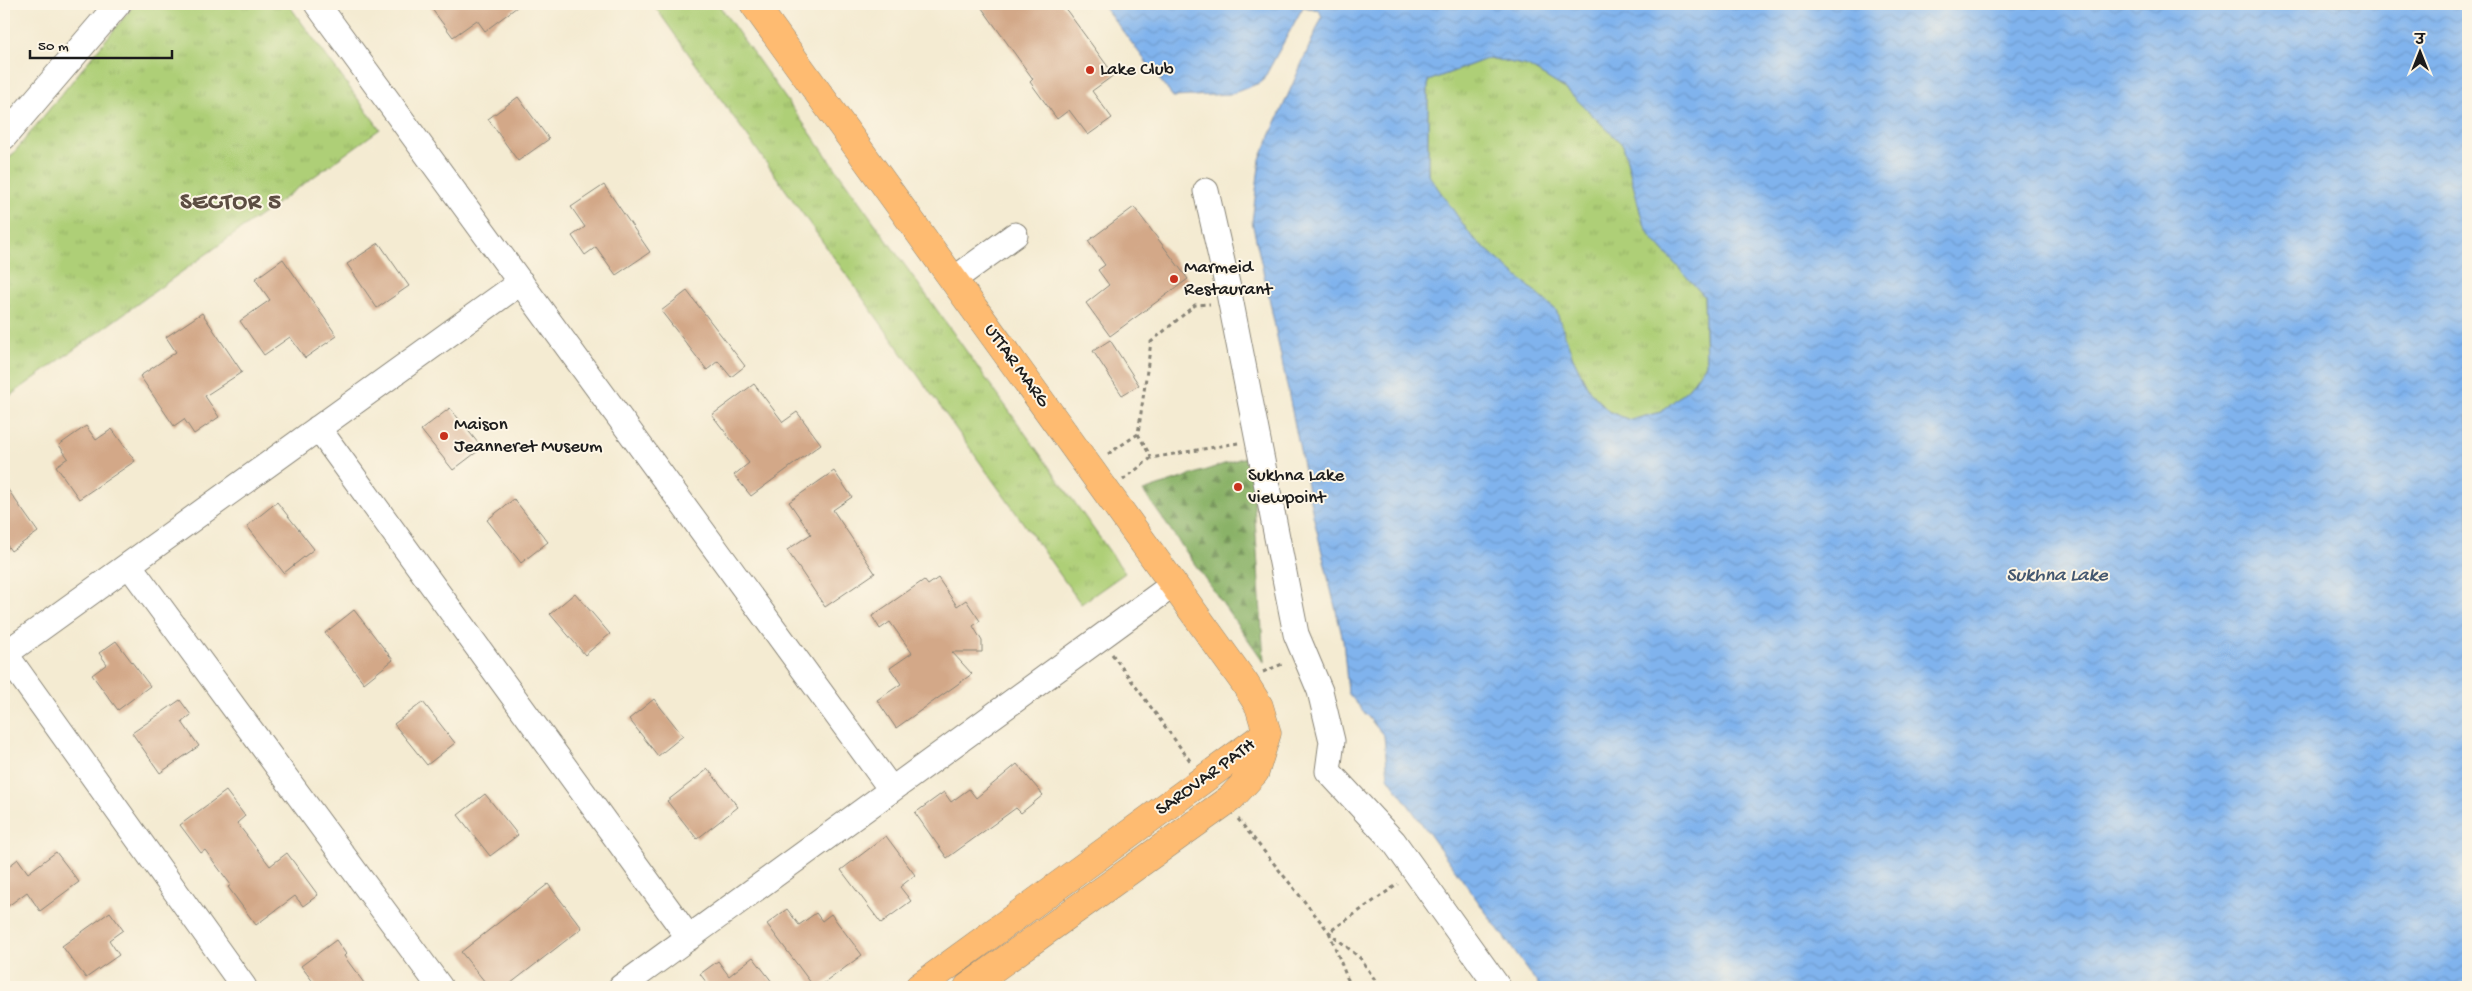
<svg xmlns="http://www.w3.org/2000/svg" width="2472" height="991" font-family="'Gochi Hand','Playpen Sans Deva',sans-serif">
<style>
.grass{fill:url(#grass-tufts);stroke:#65764a}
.forest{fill:url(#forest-firs);stroke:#536742}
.water{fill:url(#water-waves);stroke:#4e6884;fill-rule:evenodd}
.building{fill:#d3a888}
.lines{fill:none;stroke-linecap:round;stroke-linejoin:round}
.minor-casing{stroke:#888477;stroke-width:27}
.major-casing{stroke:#888477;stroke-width:29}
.path{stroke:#888477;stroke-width:3;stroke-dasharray:4 4;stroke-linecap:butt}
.minor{stroke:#fff;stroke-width:25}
.major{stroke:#febb71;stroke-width:28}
.poi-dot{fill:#c8321e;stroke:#fcf5e5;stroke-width:2}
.labels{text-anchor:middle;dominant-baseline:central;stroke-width:4;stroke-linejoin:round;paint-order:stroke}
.poi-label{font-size:19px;fill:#1c1c1c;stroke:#fcf5e5;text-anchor:start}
.street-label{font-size:19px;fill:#1c1c1c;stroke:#fcf5e5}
.water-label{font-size:20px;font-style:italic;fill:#445870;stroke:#fcf5e5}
.district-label{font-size:24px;font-weight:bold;letter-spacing:1px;fill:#5c4d42;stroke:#fcf5e5}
</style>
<defs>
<pattern id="grass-tufts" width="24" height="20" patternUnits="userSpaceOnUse" patternTransform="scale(1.25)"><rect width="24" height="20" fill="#aecf77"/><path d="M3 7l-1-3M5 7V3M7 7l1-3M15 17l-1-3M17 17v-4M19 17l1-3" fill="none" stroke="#95b166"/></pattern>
<pattern id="forest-firs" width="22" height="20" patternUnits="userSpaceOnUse" patternTransform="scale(1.25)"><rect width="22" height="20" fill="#8ab268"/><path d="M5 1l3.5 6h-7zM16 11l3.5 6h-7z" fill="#709055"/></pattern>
<pattern id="water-waves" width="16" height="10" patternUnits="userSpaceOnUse" patternTransform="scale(1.25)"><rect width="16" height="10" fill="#80b3ed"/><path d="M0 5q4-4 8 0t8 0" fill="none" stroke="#6e99cb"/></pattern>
</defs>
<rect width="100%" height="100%" fill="#fcf5e5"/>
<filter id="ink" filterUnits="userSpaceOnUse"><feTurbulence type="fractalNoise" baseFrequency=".02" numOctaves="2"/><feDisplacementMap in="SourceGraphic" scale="10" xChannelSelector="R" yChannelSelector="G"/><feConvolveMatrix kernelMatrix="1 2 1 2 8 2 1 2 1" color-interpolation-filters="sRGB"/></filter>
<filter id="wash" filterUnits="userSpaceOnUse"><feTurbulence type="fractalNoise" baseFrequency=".0096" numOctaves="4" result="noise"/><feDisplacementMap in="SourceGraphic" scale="20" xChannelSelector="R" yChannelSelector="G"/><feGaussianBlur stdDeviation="1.12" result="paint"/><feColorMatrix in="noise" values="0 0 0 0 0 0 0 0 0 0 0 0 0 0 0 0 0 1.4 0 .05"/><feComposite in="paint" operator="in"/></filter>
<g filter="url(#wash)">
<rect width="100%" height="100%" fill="#f4ebd2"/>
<path class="grass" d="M135 4H288L380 129 4 400V165Z
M653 4H718L1125 573 1081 604Z
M1489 58 1528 66 1567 90 1623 145 1642 219 1650 236 1704 296 1706 364 1689 388 1661 412 1630 420 1608 411 1589 390 1573 358 1556 310 1472 237 1428 174V81Z"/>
<path class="forest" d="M1251 455 1264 662 1143 491Z"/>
<path class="water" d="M1102 4H2468V987H1540L1388 777 1384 736 1348 693 1343 640 1313 515 1270 302 1252 222 1260 159 1322 17 1319 10 1303 7 1262 82 1231 94 1173 97ZM1489 58 1528 66 1567 90 1623 145 1642 219 1650 236 1704 296 1706 364 1689 388 1661 412 1630 420 1608 411 1589 390 1573 358 1556 310 1472 237 1428 174V81Z"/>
<g id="blocks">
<path class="building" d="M428 4H521L485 31 477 20 453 37Z
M979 4H1062L1114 75 1092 91 1112 118 1088 135 1069 110 1057 119 1030 82 1033 79Z
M518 97 549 139 518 161 488 119Z
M604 185 650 252 616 275 596 247 585 255 572 236 585 227 571 207Z
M1134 207 1188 279 1110 336 1086 303 1109 285 1098 270 1105 265 1088 241Z
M379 243 409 286 377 308 347 264Z
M283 259 337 336 305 358 290 337 264 355 240 321 270 300 255 279Z
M687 291 745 366 731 377 718 361 707 370 661 311Z
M202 313 242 372 205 396 219 417 194 434 184 419 174 426 140 376 176 352 166 337Z
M1110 340 1139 385 1122 395 1093 351Z
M754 384 783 422 797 412 821 444 751 496 734 475 749 463 712 415Z
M450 408 482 448 453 470 421 430Z
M86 426 96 440 112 429 135 461 79 499 56 466 68 458 59 445Z
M834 471 852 497 833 510 875 573 825 607 787 550 811 534 789 502Z
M4 484 38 532 11 551 4 541Z
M514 499 548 542 521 563 487 520Z
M277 502 314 549 284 573 247 526Z
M938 578 957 606 966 600 980 621 973 626 982 641V652H952L972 674 896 728 877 700 901 684 890 668 912 653 890 622 880 629 872 616 924 580 928 585Z
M575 593 610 634 585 655 550 614Z
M354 610 393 660 364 683 325 633Z
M116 641 150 686 118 710 92 675 107 664 99 653Z
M654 699 683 736 658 756 629 719Z
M180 700 191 715 182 722 199 746 160 773 132 733Z
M423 702 455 743 427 765 394 724Z
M1017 764 1043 795 1021 813 1016 808 947 858 915 813 944 792 951 802 969 789 976 798Z
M708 769 738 807 697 839 667 801Z
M226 791 245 816 237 823 270 866 287 853 318 895 303 906 295 896 256 925 228 887 231 885 205 850 201 853 180 825Z
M485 794 518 835 490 856 458 815Z
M886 836 915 875 900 887 911 901 881 923 841 870Z
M56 852 79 882 40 911 27 892 4 909V870L18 859 28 873Z
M548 884 582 928 506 987H489L461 952Z
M787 909 799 925 816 913 822 921 831 914 862 955 819 987H814L767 924Z
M110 912 123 930 109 940 119 955 86 978 62 946Z
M336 940 346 954 344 956 367 987H317L301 966Z
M753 957 776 987H710L700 974 718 961 729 976Z"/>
</g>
</g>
<g filter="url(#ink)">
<use href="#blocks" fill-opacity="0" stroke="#888477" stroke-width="1"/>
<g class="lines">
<defs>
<path id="minor" d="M317 4 891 789
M4 137 118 4
M1206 191 1228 288 1296 634 1320 691 1332 741 1328 771 1394 842 1498 987
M953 280 1015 235
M318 428 689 938
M129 565 440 987
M4 652 244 987
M5 654 521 282
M621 987 1174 584"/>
<path id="major" d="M754 4 1244 682 1259 706 1267 733
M919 987 1267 733
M968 987 1231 798 1255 772 1267 733"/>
</defs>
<use href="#minor" class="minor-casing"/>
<use href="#major" class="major-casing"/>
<path class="path" d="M1138 434 1151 457
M1108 454 1138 434 1151 342 1195 305 1210 304
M1123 480 1151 458 1238 443
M1112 654 1191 762
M1263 672 1285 663
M1238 819 1329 932 1360 958 1380 987
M1353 987 1347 978 1329 932 1398 884"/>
<use href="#minor" class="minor"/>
<use href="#major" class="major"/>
</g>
</g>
<g class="poi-dot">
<circle cx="1090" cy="70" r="5"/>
<circle cx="1174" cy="279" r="5"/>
<circle cx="444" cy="436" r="5"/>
<circle cx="1238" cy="487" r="5"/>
</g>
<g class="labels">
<g class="poi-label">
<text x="1100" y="70">Lake Club</text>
<text x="1184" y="268">Marmeid<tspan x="1184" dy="22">Restaurant</tspan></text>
<text x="454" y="425">Maison<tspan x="454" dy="22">Jeanneret Museum</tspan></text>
<text x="1248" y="476">Sukhna Lake<tspan x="1248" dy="22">viewpoint</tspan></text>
</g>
<g class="street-label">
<text transform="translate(1016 366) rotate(54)">UTTAR MARG</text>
<text transform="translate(1206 778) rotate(-36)">SAROVAR PATH</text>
</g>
<g class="water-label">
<text x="2057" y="576">Sukhna Lake</text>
</g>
<g class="district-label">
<text x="231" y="203">SECTOR 5</text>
</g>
</g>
<rect width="2472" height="991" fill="none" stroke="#fcf5e5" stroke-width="20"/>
<g transform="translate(2420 52)" stroke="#fcf5e5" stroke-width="4" paint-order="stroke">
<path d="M0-4L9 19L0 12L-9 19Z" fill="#1c1c1c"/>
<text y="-8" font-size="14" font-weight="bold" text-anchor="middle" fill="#1c1c1c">उ</text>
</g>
<path d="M30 50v8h142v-8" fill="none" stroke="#1c1c1c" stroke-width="2.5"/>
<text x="38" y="50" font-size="15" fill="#1c1c1c" stroke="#fcf5e5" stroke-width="4" paint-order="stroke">50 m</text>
</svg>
